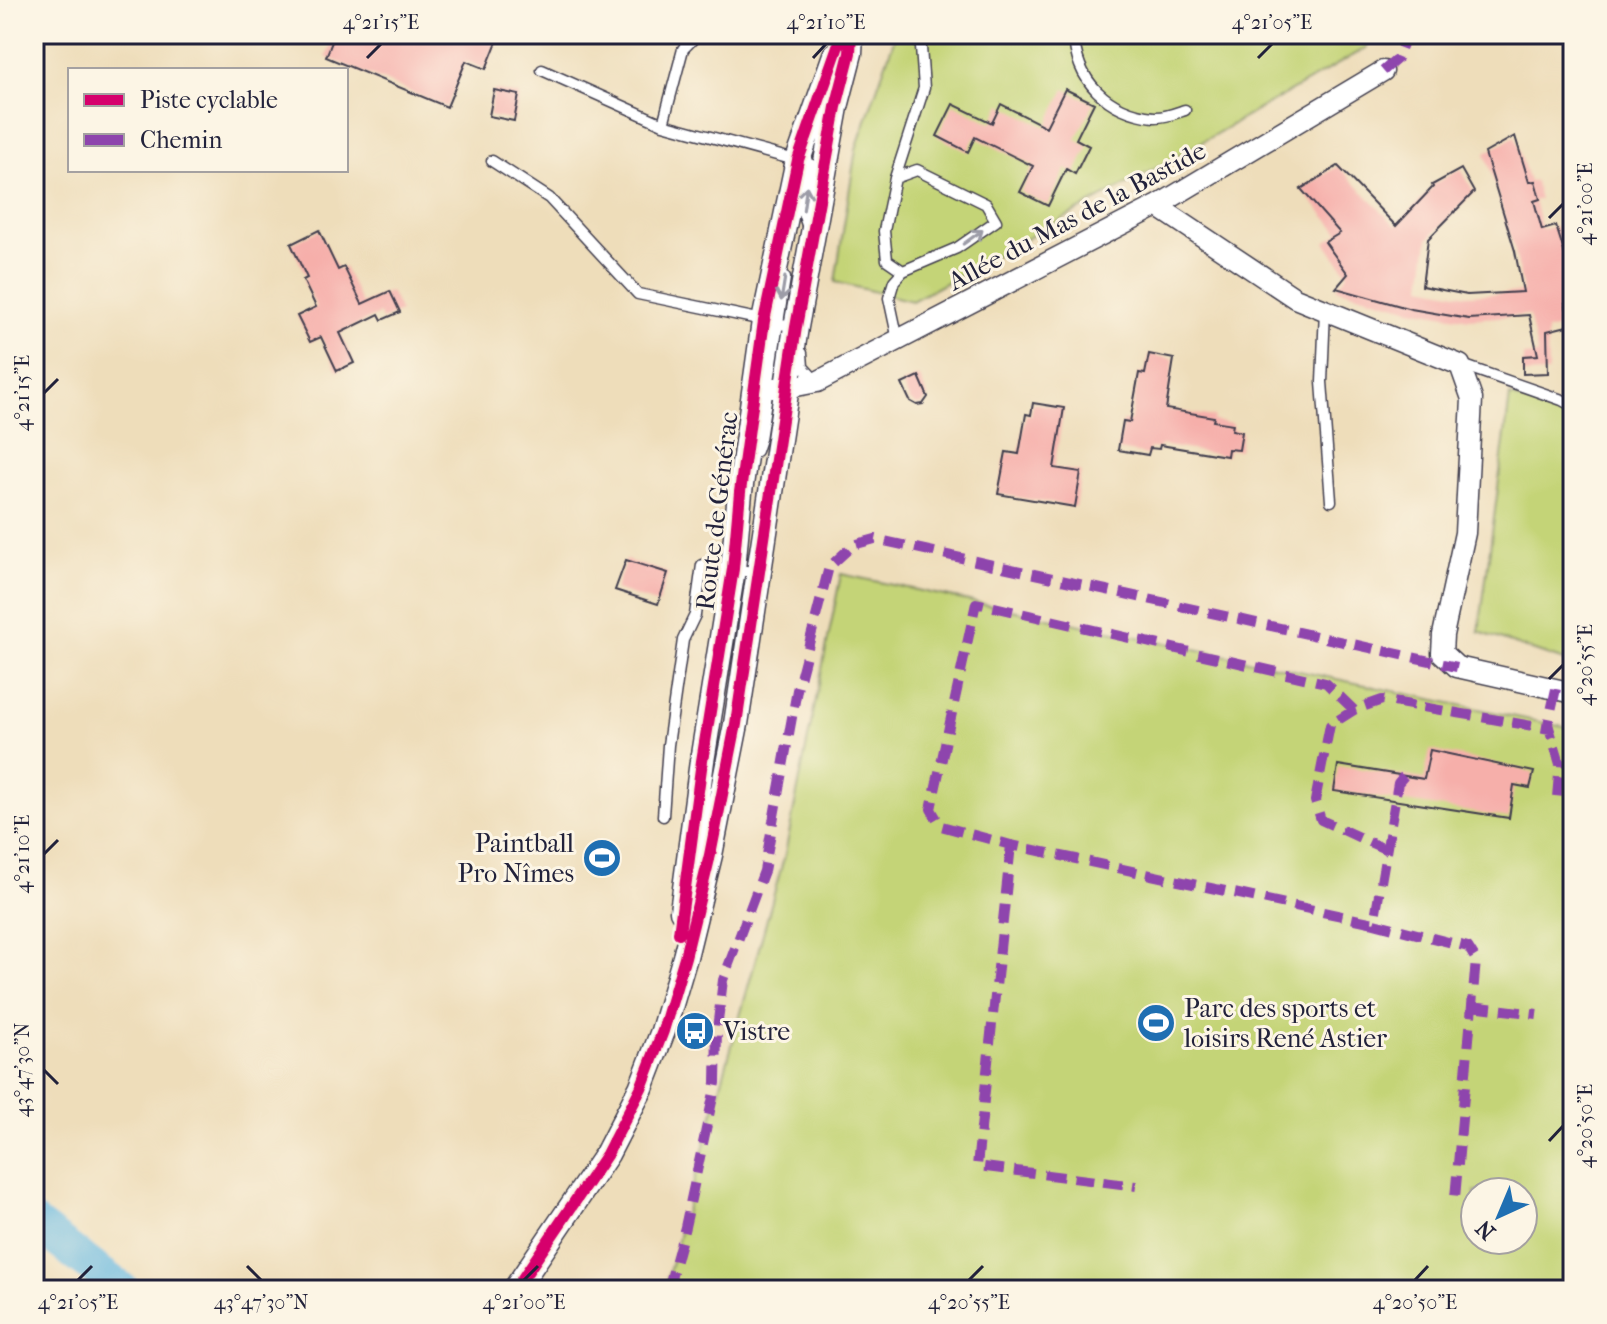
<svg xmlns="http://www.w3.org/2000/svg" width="1607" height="1324" font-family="'IM FELL French Canon',serif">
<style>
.green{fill:#c4d477;stroke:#737b59;stroke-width:2;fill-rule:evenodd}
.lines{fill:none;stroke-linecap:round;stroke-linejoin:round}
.river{stroke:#63b6de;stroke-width:34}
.building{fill:#f6afaa}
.service-casing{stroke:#413e4e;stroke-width:13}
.minor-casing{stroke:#413e4e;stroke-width:23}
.tertiary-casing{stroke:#413e4e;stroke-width:27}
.path{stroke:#413e4e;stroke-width:3;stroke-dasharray:2 6;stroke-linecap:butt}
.service{stroke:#fff;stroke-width:10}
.minor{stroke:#fff;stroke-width:20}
.tertiary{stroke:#fff;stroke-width:24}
.quiet{stroke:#8e44ad;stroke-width:10;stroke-dasharray:20 10;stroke-linecap:butt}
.cycleway-casing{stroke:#fcf5e5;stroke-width:17}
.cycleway{stroke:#d6006c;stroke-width:12}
.oneway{stroke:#9c9ca7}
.ticks{fill:none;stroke:#22223b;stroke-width:3}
.labels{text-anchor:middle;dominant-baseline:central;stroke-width:6;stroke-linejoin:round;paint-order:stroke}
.street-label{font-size:26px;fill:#22223b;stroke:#fcf5e5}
.poi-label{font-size:26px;fill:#22223b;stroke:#fcf5e5;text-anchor:start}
.neatline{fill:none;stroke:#22223b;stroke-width:3}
.ticks-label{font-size:20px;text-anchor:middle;fill:#22223b}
</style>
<rect width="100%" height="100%" fill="#fcf5e5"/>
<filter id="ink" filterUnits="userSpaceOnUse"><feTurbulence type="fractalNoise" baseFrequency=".0125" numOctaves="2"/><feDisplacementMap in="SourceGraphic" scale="16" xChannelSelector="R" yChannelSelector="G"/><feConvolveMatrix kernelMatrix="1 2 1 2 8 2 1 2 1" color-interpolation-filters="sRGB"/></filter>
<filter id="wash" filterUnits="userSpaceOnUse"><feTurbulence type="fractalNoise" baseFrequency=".006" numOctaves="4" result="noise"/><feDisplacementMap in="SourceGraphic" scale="32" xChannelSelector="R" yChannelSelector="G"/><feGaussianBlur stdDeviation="1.8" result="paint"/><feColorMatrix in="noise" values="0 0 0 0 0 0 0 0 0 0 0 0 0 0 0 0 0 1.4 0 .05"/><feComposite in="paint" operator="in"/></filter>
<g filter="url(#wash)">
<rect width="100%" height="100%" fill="#eeddba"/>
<path class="green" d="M896 34H1371L1366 48 1160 166 912 301 835 282 856 149Z
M1510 396 1573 417V664L1479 632Z
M841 574 1573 729V1290H664L785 854ZM1475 1192H1523V1240H1475Z"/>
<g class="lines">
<path class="river" d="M34 1223 123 1290"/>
</g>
<g id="blocks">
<path class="building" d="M335 34H500L486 69 466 61 447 107 326 57Z
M1065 89 1094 103 1076 139 1089 146 1075 174 1066 169 1048 206 1020 192 1033 166 975 137 968 152 937 136 953 104 992 123 1001 104 1046 127Z
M494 90 519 95 514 121 489 116Z
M1515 136 1529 182 1535 181 1540 199 1534 201 1542 230 1556 226 1573 280V301L1565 303 1571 325 1547 331 1548 373 1523 374V356L1538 355 1529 315 1469 319 1411 309 1336 288 1348 274 1325 242 1340 233 1301 189 1338 166 1396 226 1433 187 1432 185 1461 169 1474 192 1428 239 1422 286 1467 295 1523 292 1515 251 1485 153Z
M319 230 338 270 344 267 362 304 390 291 400 312 382 320 379 314 340 333 354 363 337 371 321 337 310 342 297 316 316 307 303 280 307 278 291 244Z
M1149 354 1174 359 1166 409 1214 417 1213 421 1233 424 1232 430 1242 432 1239 450 1228 449 1227 456 1160 445 1159 449 1150 448 1148 455 1118 450 1123 421 1130 422 1139 373 1145 374Z
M919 376 928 397 923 404 917 405 910 401 902 384Z
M1033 403 1064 408 1054 468 1081 472 1075 507 998 494 1006 452 1019 454 1026 414 1031 415Z
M626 560 668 573 658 604 615 590Z
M1430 750 1534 772 1530 788 1514 785 1509 818 1334 791 1338 765 1424 779Z"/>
</g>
</g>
<g filter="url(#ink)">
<use href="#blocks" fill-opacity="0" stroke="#413e4e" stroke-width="2"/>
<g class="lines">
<defs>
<path id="service" d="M1074 34C1075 81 1108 112 1154 117 1164 118 1176 113 1185 110
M542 70 663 124 810 164 803 213 808 228
M663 124 683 49 698 34
M492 161 549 198 638 294 796 327
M895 178 924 88 920 34
M1325 310 1322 382 1331 501
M898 340 889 298 894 281 903 271 957 248 996 221 986 204 917 170 895 178 884 231 887 260 903 271
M802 353 803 367 817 382
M1462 365 1562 400 1573 406
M756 451 760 439 785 278
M663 816 668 745 683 640 695 615 702 565 760 573"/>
<path id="minor" d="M1157 206 1295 298 1460 365 1472 399 1465 533 1443 635 1442 653 1457 667 1573 693
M768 388H786L817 382 1157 206 1383 71"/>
<path id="tertiary" d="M682 911 702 761 733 569 740 492 764 321 798 160 835 55
M515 1290 607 1154 641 1088 663 1031 685 957 710 855 736 724 796 327 836 107 850 53 851 34"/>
</defs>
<use href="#service" class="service-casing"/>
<use href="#minor" class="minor-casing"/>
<use href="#tertiary" class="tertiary-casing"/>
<path class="path" d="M649 34 668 43"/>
<use href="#service" class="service"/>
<use href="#minor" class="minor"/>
<use href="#tertiary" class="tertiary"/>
<path class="quiet" d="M1383 71 1397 59 1407 34
M1556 689 1548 724 1560 764 1557 797
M1354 710 1326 683 976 603 931 809 941 826 1011 845 1374 923
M1404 776 1398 783 1374 923 1468 947 1476 960 1455 1198
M1011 845 977 1166 1136 1186
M1387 850 1321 820 1315 801 1330 725 1354 710 1382 700 1550 729
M1472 1006 1537 1014
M668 1290 685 1227 716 1083 717 1029 723 980 764 871 797 690 829 567 853 545 875 539 1457 667"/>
<defs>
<path id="cycleway" d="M679 933 702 761 733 569 740 492 764 321 798 160 838 46 849 34
M515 1290 607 1154 641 1088 663 1031 685 957 710 855 736 724 796 327 836 107 850 53 851 34"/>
</defs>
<use href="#cycleway" class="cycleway-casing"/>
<use href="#cycleway" class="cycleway"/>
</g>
<defs><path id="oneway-shaft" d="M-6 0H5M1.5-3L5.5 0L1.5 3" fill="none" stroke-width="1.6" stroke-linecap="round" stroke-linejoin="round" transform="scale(2)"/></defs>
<g class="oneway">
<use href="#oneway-shaft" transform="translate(805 198) rotate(-82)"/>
<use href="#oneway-shaft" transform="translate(973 237) rotate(-36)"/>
<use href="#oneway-shaft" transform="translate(783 289) rotate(99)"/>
</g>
</g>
<path class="ticks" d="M367 58 381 44M813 58 826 44M1258 58 1272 44M1549 218 1563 204M44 393 58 379M1549 679 1563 665M44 854 58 840M44 1070 58 1084M1549 1141 1563 1126M247 1266 261 1280M78 1280 92 1266M524 1280 538 1266M969 1280 983 1266M1415 1280 1428 1266"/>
<defs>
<symbol id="stadium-disc" viewBox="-11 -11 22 22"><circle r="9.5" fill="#1f6fb2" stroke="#fcf5e5"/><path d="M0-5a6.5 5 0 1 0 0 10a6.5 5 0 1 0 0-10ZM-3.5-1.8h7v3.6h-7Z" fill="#fff"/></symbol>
<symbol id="bus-disc" viewBox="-11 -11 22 22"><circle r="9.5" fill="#1f6fb2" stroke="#fcf5e5"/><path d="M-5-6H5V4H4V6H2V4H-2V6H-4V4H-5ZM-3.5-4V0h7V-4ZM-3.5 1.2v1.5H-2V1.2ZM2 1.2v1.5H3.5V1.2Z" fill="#fff"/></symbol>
</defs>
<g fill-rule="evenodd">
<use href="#stadium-disc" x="580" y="836" width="44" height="44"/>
<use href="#stadium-disc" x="1134" y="1001" width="44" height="44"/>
<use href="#bus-disc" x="673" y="1009" width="44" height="44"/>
</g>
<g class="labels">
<g class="street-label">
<text transform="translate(1077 216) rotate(-28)">Allée du Mas de la Bastide</text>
<text transform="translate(717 511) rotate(-83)">Route de Générac</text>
</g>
<g class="poi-label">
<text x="574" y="843" text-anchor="end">Paintball<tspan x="574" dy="30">Pro Nîmes</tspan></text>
<text x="1184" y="1008">Parc des sports et<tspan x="1184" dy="30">loisirs René Astier</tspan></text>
<text x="723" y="1031">Vistre</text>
</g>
</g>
<rect width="1607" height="1324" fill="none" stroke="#fcf5e5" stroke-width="88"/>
<rect x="68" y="68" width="280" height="104" fill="#fcf5e5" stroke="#a5a1a1" stroke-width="2"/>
<rect x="84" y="94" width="40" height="12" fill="#d6006c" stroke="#a5a1a1" stroke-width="2"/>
<text x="140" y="108" font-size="24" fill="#22223b">Piste cyclable</text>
<rect x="84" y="134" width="40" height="12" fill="#8e44ad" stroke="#a5a1a1" stroke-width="2"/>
<text x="140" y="148" font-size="24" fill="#22223b">Chemin</text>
<g transform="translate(1499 1216) rotate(224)"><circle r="38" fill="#fcf5e5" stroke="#a5a1a1" stroke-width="2"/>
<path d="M0-6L14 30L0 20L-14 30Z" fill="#1f6fb2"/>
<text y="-12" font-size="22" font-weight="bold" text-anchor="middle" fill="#22223b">N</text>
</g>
<rect x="44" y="44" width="1519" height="1236" class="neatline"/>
<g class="ticks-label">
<text x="381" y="29">4°21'15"E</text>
<text x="826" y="29">4°21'10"E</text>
<text x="1272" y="29">4°21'05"E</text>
<text transform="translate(1585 204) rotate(-90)" y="7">4°21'00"E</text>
<text transform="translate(22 393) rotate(-90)" y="7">4°21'15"E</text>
<text transform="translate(1585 665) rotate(-90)" y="7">4°20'55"E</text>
<text transform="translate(22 854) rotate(-90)" y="7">4°21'10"E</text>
<text transform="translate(22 1070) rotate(-90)" y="7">43°47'30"N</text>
<text transform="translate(1585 1126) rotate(-90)" y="7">4°20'50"E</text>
<text x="78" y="1309">4°21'05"E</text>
<text x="261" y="1309">43°47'30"N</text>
<text x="524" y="1309">4°21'00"E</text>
<text x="969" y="1309">4°20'55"E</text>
<text x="1415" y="1309">4°20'50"E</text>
</g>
</svg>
